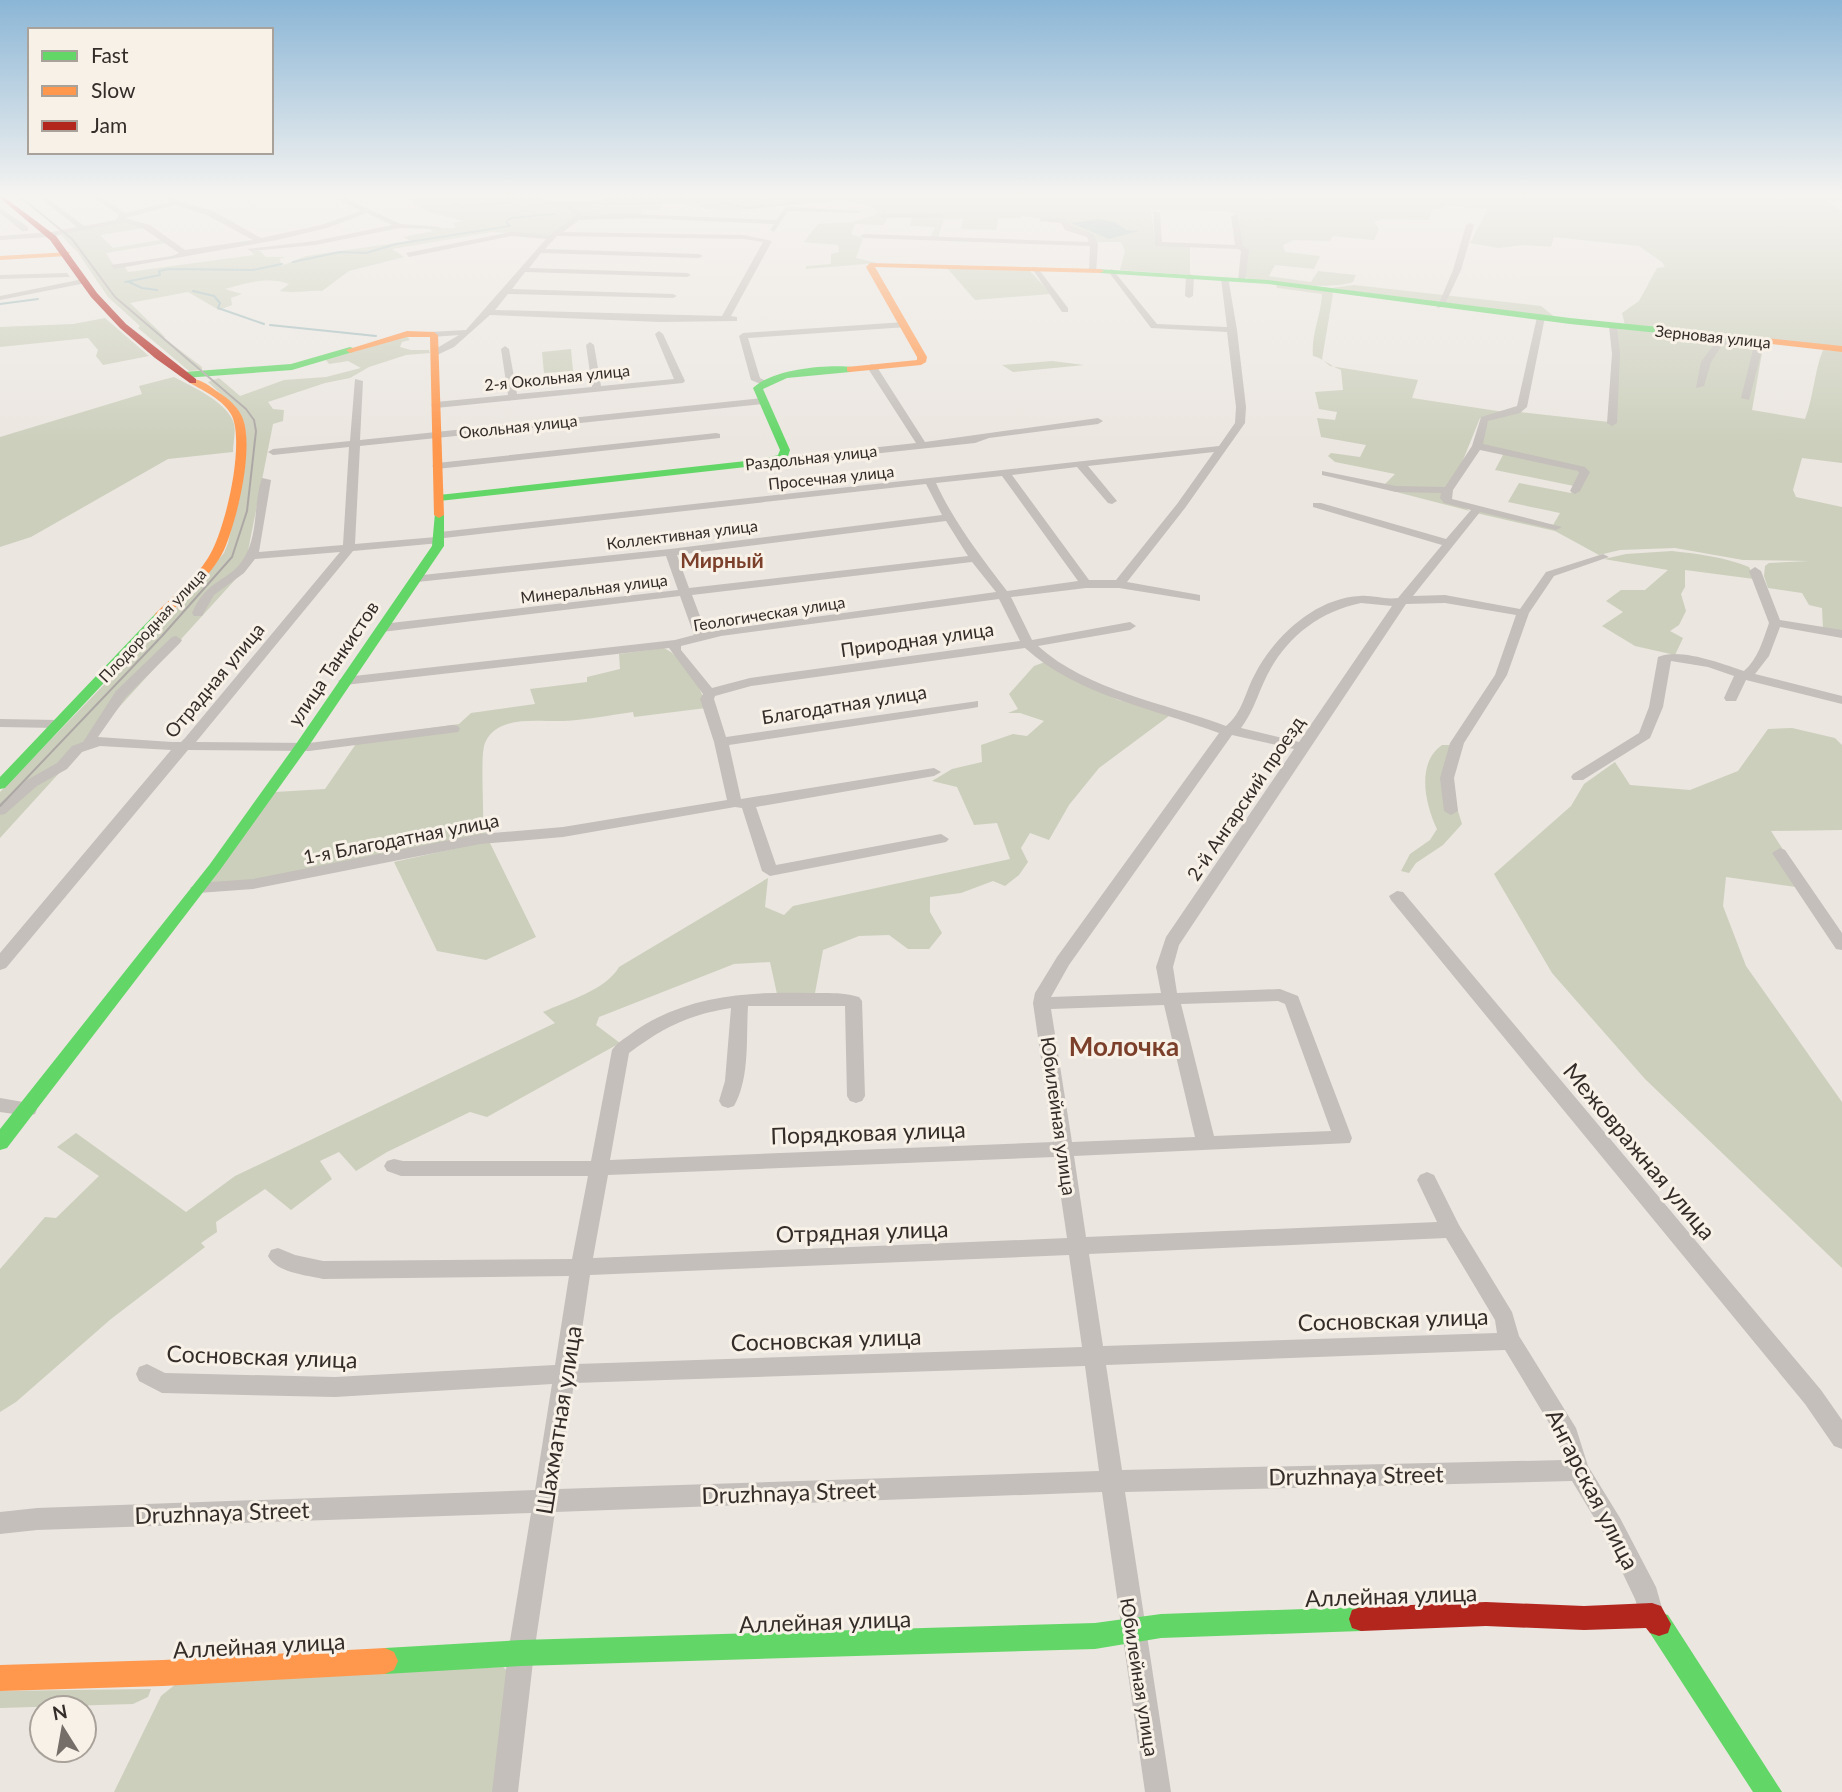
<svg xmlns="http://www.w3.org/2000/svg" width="1842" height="1792" font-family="Lato,sans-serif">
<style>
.green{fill:#cccfbc}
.water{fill:#9fbaba}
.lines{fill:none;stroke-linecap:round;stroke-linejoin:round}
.stream{stroke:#9fbaba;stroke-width:2}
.street{fill:#c4bfba;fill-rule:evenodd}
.fast{fill:#63d668;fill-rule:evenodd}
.slow{fill:#ff974d;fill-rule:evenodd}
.jam{fill:#b3261e;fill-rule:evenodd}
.tram{stroke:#aca7a4;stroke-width:2}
.labels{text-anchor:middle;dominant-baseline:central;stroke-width:6;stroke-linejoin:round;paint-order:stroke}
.far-street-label{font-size:16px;fill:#342c28;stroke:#f7f1e8}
.street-label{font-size:19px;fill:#342c28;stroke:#f7f1e8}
.far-district-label{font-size:21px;font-weight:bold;fill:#7b3f2a;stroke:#f7f1e8}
.near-street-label{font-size:23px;fill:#342c28;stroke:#f7f1e8}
.district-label{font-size:26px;font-weight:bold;fill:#7b3f2a;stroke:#f7f1e8}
</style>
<rect width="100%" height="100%" fill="#ebe6e0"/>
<path class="green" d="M401 194H542L544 203 607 199 608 194H1842V200L1826 201 1842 211V348L1625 325 1622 313 1639 301 1657 268 1665 267 1662 262 1639 246 1554 237 1551 247 1523 245 1499 248 1470 243 1488 209 1449 206 1432 210 1429 220 1383 219 1374 222 1379 229 1374 240 1333 236 1330 241 1294 240 1283 245 1285 252 1320 256 1314 269 1275 265 1269 276 1311 282 1318 271 1356 275 1353 282C1335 289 1263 286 1245 277L1239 216 1227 211 1151 210 1155 243 1190 246V275L1120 270 1125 251 1121 242H1099L1060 221 1022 216 1021 218H998L996 230 961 229 963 219H944L938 237H931L935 227 910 226 912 217H887L884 225 855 224 851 234 863 238 856 258 877 263 806 269V266L831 264V254L839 252 838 245 804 242 818 224 853 222 875 215 877 211C858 191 767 208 739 210 712 213 689 202 663 203L660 210H643L637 219H572L559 231 550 235 492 232 392 249 404 257 349 271 322 291C306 290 296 294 280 291L289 284C269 276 246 283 225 289L242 294 231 298 232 305 219 310 188 292 130 303 165 337 164 338 202 367V370L189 371 138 328 140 326 108 297 78 253 61 235 124 220 145 228 100 235 113 248 161 240 166 243 106 253 114 266 125 267 128 272 254 255 251 251H260L266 257H285L280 259 281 266 306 256 410 241 403 237 434 231 427 228H456L453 223 463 221 428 212Z
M947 268 1030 271 1051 294 975 300Z
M1276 284 1330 290 1333 294 1322 359 1330 366 1418 380 1412 398 1504 412 1480 418 1461 465 1442 494 1470 511 1381 488 1395 474 1335 462 1328 456 1331 453 1360 457 1366 445 1321 437 1317 418 1335 420 1337 412 1319 409 1315 392 1343 390 1341 370C1330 366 1323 358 1313 356 1311 334 1321 316 1322 294L1277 288Z
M1354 285 1541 306 1556 318 1331 288Z
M105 318 149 356 103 365 96 356 98 350 88 338 0 347V327L73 324Z
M1611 328 1751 341 1763 347 1752 410 1805 419C1814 396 1814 372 1823 350L1842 351V463L1802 458 1793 490 1796 497 1842 507V632L1823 629 1822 608 1809 605 1802 593 1768 588 1764 576 1765 566 1769 563 1809 561 1743 560 1675 548 1620 550 1599 555 1555 531 1476 513 1479 510 1553 525 1560 513 1508 502 1519 483 1571 493 1574 486 1495 470 1504 453 1480 448 1488 420 1520 412 1609 422 1613 353Z
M407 336 410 340 402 342 400 347 411 350H429L430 353 406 355 369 367 350 378 325 383 268 402 273 409 284 410 283 421 273 424 247 556 254 559 0 838V792L156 631 224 553 228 543 242 480 246 432 221 394 208 382 219 378 240 396 284 380 326 377 361 368 348 361 329 364 326 360Z
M571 349 573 371 544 373 542 352Z
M1052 361 1084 365 1013 372 1002 365Z
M174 377C191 386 229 403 234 424 236 432 233 443 233 452L168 459 31 537 0 547V437L142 394 139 386Z
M1672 551C1699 554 1724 557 1749 567L1754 579 1685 570V587L1681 594 1686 611 1679 625 1670 631 1683 638 1675 655 1635 646 1602 626 1623 612 1606 601 1621 590H1645L1668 570 1604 559 1626 554Z
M664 648C683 657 703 688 706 708L634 717 633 712C610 715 587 720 563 721 539 722 497 714 485 743 480 754 484 808 483 824L487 834 259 881 210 883 275 792 325 789 360 738 459 724 471 713 535 704 530 689 587 682V677L620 669 619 654Z
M1045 662 1118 700 1173 713 1099 768 1069 805 1049 840 1030 833 1021 848 1028 862 1019 875 1005 886 993 881 961 893 930 897V912L942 933 929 949H908L889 935 859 936 823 950 815 993 777 994 770 962 734 964 599 1017 596 1025 620 1043 487 1117 470 1112 387 1152 356 1171 339 1152 320 1161 332 1179 291 1210 265 1189 216 1222 217 1232 201 1243 205 1247 111 1319 16 1402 0 1412V1269L45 1217 56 1218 99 1176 57 1147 76 1133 186 1212 235 1176 555 1023 543 1012C567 1001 606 990 619 967L768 878 765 907 784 915 793 906 1010 859 997 823 974 825 957 787 932 781 952 769 982 762 981 745 1013 734 1027 736 1044 721 1020 713H1008L1018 709 1009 694 1034 666Z
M1792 728 1835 738 1842 745V830L1771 831 1815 899 1796 887 1726 877 1723 906 1746 966 1842 1102V1268L1645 1079 1552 973 1494 874 1571 806 1584 784 1615 762 1630 785 1690 790 1738 771 1768 729Z
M1442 745H1452L1450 785 1462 824 1443 845 1416 863 1409 873 1401 871 1410 854 1430 840 1437 829C1425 804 1416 763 1442 745Z
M489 841 536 937 486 960 437 951 394 862Z
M503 1667 511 1674 494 1792H114L161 1696 177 1683Z
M151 1689 148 1697 133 1704 0 1708V1691Z"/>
<path class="water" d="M1098 219 1115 222 1126 230 1139 231 1109 239 1071 223Z"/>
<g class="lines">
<path class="stream" d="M604 204 714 201 748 208 885 194
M293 262 340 252 366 253 396 244 510 226 506 222 511 218 554 214
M125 282 160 275 159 271 169 269 253 270 282 264
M129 282 142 288 157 290
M193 291 214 296 220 303 218 308 264 324
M0 304 38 299
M270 325 376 336"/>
<path class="street" d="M38 194H42L84 226 116 220 119 215 89 194H96L125 213 171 202 165 194H171L178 201 213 211 261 238 321 225 361 211 328 194H336L401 224 441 227 437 229 400 228 315 245 251 251 247 249 315 241 392 225 367 213 327 228 277 240 114 269 111 265 172 256 179 253 144 229 125 222 49 237 0 240V236L51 232 77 227 38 196ZM175 205 207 215 253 240 185 250 150 225 125 218Z
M442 194H448L449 197 464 205 522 198 568 202 682 195 686 197 574 206 583 216 634 214 776 220 786 207 862 211 858 213 788 211 774 232 770 230 774 224 634 218 579 220 563 232 744 235 772 241 731 316 737 317V321L660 322 490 315 454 347 435 356 431 353 432 351 459 335 432 337 428 334 429 332 466 330 546 239 511 236 409 257 406 253 511 232 550 235 576 216 566 206 522 202 463 209 443 199ZM557 236 744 239 763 242 722 316 495 310 508 294 673 298 677 296 673 294 512 289 525 272 687 277 691 275 687 273 529 268 541 253 699 258 703 256 699 254 545 249Z
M0 208 28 227V231H22L0 213Z
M1153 211 1160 213 1162 242 1235 245 1231 216 1238 214 1243 246 1249 250 1245 282 1238 280 1241 251 1238 249 1155 246Z
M942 213 945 217 884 218 880 216 884 214Z
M1042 217 1066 219 1071 226 1093 234 1098 244 1096 273 1089 271 1090 246 864 238 860 236 864 234 1089 242 1087 237 1065 230 1061 223 1039 221Z
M1470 223 1474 225 1461 270 1444 306 1437 308 1453 270 1466 225Z
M1031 267H1037L1068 308V312H1062Z
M1112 269 1157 324 1227 327 1221 279 1228 277 1237 330 1246 407 1245 423 1185 508 1127 582 1200 595V601L1119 588H1086L1011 597 1032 640 1130 622 1136 626 1130 630 1038 646C1088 691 1165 703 1226 726 1243 712 1245 692 1255 674 1274 637 1315 598 1360 596 1373 595 1385 600 1398 598L1442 545 1313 507V503H1321L1446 539 1471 510 1444 503 1440 498 1441 493 1396 492 1322 475V471L1396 486 1445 487 1472 446 1481 417 1517 406 1537 317 1541 314 1545 317 1527 407 1520 413 1488 421 1483 444 1585 467 1590 472 1580 491 1575 494 1570 491 1579 473 1578 471 1480 450 1453 490 1452 499 1562 527 1556 530 1480 512 1413 596 1445 595 1520 609 1546 572 1603 554 1609 557 1554 576 1529 613 1507 675 1464 743 1454 778 1458 811 1451 815 1444 811 1440 778 1450 743 1495 675 1516 615 1445 603 1406 604 1179 945 1173 967 1177 993 1280 989 1298 996 1352 1138 1350 1143 1074 1156 1086 1237 1437 1222 1417 1180 1420 1175 1427 1172 1434 1175 1459 1225 1512 1312 1519 1336 1576 1428 1588 1466 1620 1518 1656 1587 1664 1615 1661 1624 1652 1627 1643 1624 1635 1599 1604 1534 1572 1481 1125 1492 1171 1792H1145L1102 1492 555 1512 534 1653 518 1792H492L508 1653 531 1513 37 1530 0 1534V1512L37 1508 535 1490 552 1384 335 1397 162 1393 139 1381 136 1374 139 1367 147 1364 165 1373 335 1377 555 1365 569 1276 323 1279C306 1275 277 1273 268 1256L271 1250 278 1248 295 1255 323 1261 572 1259 588 1176H401L387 1171 384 1166 387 1161 394 1159 403 1161H591L612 1050C616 1044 622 1040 628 1036 680 996 747 991 810 993 826 993 844 992 859 997L862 1001 865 1096 862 1101 856 1103 850 1101 847 1096 845 1006H748C746 1038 750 1078 734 1106L728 1108 722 1106 719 1101 725 1081 731 1008C688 1015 664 1027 629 1053L610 1160 1053 1142 1033 1003 1035 993 1057 957 1219 733C1153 708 1078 696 1025 648L751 686 715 696 714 699 726 737 978 701V707L973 708 729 745 741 799 934 768 941 772 934 776 756 807 776 865 941 834 949 839 946 842 770 876 762 871 742 808 735 807 563 837 480 844 253 889 198 893 190 888 198 883 253 879 480 834 563 827 727 800 714 742 700 699 703 694 669 648 345 685 338 681 345 677 675 640 694 635 680 596 382 632 376 628 382 624 678 590 666 556 417 582 413 580V576L670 549 942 515 926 484 444 538V542L440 543 353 551 196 742 309 743 453 725 458 726 460 729 458 732 309 751 188 750 6 968 0 970V953L171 750 100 746 82 752 67 769 37 786 5 814 0 815V803L27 780 57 763 72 746 83 742 116 691 172 637 176 636 182 640 180 643 126 697 98 737 172 742H181L185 738 340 552 255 559 244 573 214 595 202 616H194L192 613C207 578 230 582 244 558 259 534 253 503 262 478L271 480 259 552 343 545 349 447 273 455 268 452 273 449 350 441 355 379 363 381 360 440 763 398 768 401 763 404 360 446 355 544 436 537V533L440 532 1219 446 1235 423 1236 407 1227 332 1151 328 1108 271ZM1214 452 1177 504 1116 580H1089L1012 475 1077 467 1108 503 1112 504 1117 501 1088 466ZM1002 476 1078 581 1007 591C980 556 954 522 936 483ZM946 521 968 556 689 588 677 555ZM972 562 996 592 706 632 692 595ZM999 599 1020 641 750 678 712 688 681 650V646L721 636ZM1361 603 1392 606 1299 742 1241 728C1252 713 1256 700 1263 684 1281 642 1316 612 1361 603ZM1232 735 1294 749 1166 937 1156 967 1161 993 1051 997 1069 965ZM1278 1001 1285 1004 1331 1131 1214 1136 1181 1004ZM1164 1005 1195 1137 1072 1142 1051 1009ZM1055 1157 1067 1238 593 1258 608 1175ZM1446 1238 1495 1320 1497 1333 1103 1346 1089 1254ZM1069 1255 1082 1347 577 1364 590 1275ZM1505 1350 1558 1438 1564 1460 1122 1470 1106 1365ZM1085 1366 1099 1471 558 1489 574 1383Z
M67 273 70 277 0 279V275Z
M1190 274 1194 276 1193 296 1189 298 1185 296 1186 276Z
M83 279 86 283 0 300V296Z
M904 322 907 323V327L748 338 760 378 768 382 763 385 751 380 739 336 743 333Z
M1613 323 1617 326 1620 354 1617 423 1612 426 1607 423 1612 354 1609 326Z
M659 331 663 334 685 381 683 383 436 408 431 405 436 402 508 395 501 349 505 346 509 349 517 394 592 387 586 345 590 342 594 345 601 386 674 379 655 334Z
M1757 337 1760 338 1763 346 1749 400 1741 398 1754 346 1722 345 1711 362 1704 386 1696 388 1701 362 1717 340 1753 341Z
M872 364 877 367 925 442 1098 418 1103 421 1098 424 989 438 975 443 797 462 779 459 778 457 783 454 797 456 916 443 867 367Z
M716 433 720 434V438L437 469 432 466 437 463Z
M1755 567 1761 571 1780 620 1842 630V638L1780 627 1769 656 1755 674 1842 696V704L1746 680 1736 701H1726L1724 698 1734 676 1708 667 1671 661 1663 707 1650 738 1583 780H1573L1571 777 1573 774 1639 733 1649 707 1658 657C1679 647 1723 664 1744 671 1758 659 1763 640 1769 623L1749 571Z
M0 719 57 720 64 724 57 728 0 727Z
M1780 848 1785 850 1842 933V950L1836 949 1772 853Z
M1397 891 1403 892 1821 1390 1842 1420V1449L1834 1446 1805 1404 1391 900 1389 896Z
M0 1098 35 1104 37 1109 35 1114 28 1116 0 1112Z"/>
<path class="fast" d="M1097 269 1268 280 1570 318 1747 336 1751 339 1747 342 1570 324 1268 284 1100 273Z
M350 347 353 348V352L292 370 184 378 179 375 184 372 291 364Z
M853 367V371L850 372 787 378 763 389 790 450 787 459 765 465 439 501 434 498 439 495 764 459 778 455 780 450 753 388C772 369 827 364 853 367Z
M435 513 444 515V546L308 747 220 870 7 1148 0 1150V1129L210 864 296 744 432 546Z
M160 612 166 616 164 619 5 788 0 789V777L156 613Z
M1361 1607 1370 1610 1373 1619 1370 1628 1361 1631 1161 1638 1095 1649 521 1666 385 1674 376 1670 372 1661 376 1652 385 1648 521 1640 1095 1623 1161 1614Z
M1659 1612 1668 1615 1782 1792H1753L1650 1633 1647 1624 1650 1615Z"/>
<path class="slow" d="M70 252 67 256 0 260V256Z
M870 263 1100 269 1104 271 1100 273 875 267 927 357 926 362 921 365 850 372 847 371V367L917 360V357L866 267Z
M407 331 434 332 438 335 444 515 439 518 434 515 430 337H407L350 353 346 350Z
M1747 336 1842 346V352L1744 341V337Z
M190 379C200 378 210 386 218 392 228 398 239 408 243 419 254 450 237 520 224 550 211 577 184 598 164 619L160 620 154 616 156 613C173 596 195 579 208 558 225 532 245 445 232 416 224 400 204 391 190 383Z
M385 1648 394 1652 398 1661 394 1670 385 1674 163 1686 0 1691V1665L163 1660Z"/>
<path class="jam" d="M0 194 56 236 97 293 126 324 196 379V383H190L155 358 120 328 91 297 50 240 0 198Z
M1486 1602 1584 1606 1652 1603 1661 1606 1671 1624 1668 1633 1659 1636 1650 1633 1646 1628 1584 1630 1486 1626 1361 1631 1352 1628 1349 1619 1352 1610 1361 1607Z"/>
<path class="tram" d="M0 806 162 636 232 557 247 511 256 431 254 420 246 409 115 297 72 239 17 194"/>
</g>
<linearGradient id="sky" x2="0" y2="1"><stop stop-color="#8bb6d6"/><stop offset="0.44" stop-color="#f6f4f1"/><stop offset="1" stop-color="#f6f4f1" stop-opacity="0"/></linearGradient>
<rect width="1842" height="444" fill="url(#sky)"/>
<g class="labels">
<g class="far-street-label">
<text transform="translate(1713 336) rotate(6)">Зерновая улица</text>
<text transform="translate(557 377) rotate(-6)">2-я Окольная улица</text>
<text transform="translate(518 426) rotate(-6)">Окольная улица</text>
<text transform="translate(811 457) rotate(-6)">Раздольная улица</text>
<text transform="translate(831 477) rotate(-6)">Просечная улица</text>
<text transform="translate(682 534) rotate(-7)">Коллективная улица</text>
<text transform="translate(594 588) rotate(-7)">Минеральная улица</text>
<text transform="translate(769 613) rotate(-9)">Геологическая улица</text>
<text transform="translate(152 625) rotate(-47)">Плодородная улица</text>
</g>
<g class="street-label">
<text transform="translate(917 639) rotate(-8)">Природная улица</text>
<text transform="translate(333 663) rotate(-56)">улица Танкистов</text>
<text transform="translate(214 680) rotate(-50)">Отрадная улица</text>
<text transform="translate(844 704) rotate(-9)">Благодатная улица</text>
<text transform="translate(1245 798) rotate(-56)">2-й Ангарский проезд</text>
<text transform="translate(401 838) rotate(-11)">1-я Благодатная улица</text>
<text transform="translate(1059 1116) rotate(82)">Юбилейная улица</text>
<text transform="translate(1140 1677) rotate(81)">Юбилейная улица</text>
</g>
<g class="far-district-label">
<text x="722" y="559">Мирный</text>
</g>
<g class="near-street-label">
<text transform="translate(868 1132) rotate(-2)">Порядковая улица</text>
<text transform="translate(1640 1151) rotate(50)">Межовражная улица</text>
<text transform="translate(862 1231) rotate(-2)">Отрядная улица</text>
<text transform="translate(1393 1319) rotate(-2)">Сосновская улица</text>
<text transform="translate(826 1339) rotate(-2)">Сосновская улица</text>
<text transform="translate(262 1356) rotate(2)">Сосновская улица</text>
<text transform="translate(558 1420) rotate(-81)">Шахматная улица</text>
<text transform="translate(1356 1475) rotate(-1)">Druzhnaya Street</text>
<text transform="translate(1593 1489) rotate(63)">Ангарская улица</text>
<text transform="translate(789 1492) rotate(-2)">Druzhnaya Street</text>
<text transform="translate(222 1512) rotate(-2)">Druzhnaya Street</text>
<text transform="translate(1391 1595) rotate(-2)">Аллейная улица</text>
<text transform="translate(825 1621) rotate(-2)">Аллейная улица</text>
<text transform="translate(259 1645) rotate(-3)">Аллейная улица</text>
</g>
<g class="district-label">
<text x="1124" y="1046">Молочка</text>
</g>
</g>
<rect x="28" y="28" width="245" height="126" fill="#f7f1e8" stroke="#a9a29b" stroke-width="2"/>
<rect x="42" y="51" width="35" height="10" fill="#63d668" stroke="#a9a29b" stroke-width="2"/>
<text x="91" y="63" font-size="21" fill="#342c28">Fast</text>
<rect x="42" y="86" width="35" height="10" fill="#ff974d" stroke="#a9a29b" stroke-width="2"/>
<text x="91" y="98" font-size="21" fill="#342c28">Slow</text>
<rect x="42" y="121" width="35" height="10" fill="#b3261e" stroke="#a9a29b" stroke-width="2"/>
<text x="91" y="133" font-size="21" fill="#342c28">Jam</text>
<g transform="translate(63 1729) rotate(349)"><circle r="33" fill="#f7f1e8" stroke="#a9a29b" stroke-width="2"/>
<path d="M0-5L12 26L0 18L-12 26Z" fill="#746d68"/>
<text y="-10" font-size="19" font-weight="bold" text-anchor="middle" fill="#342c28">N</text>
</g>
</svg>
